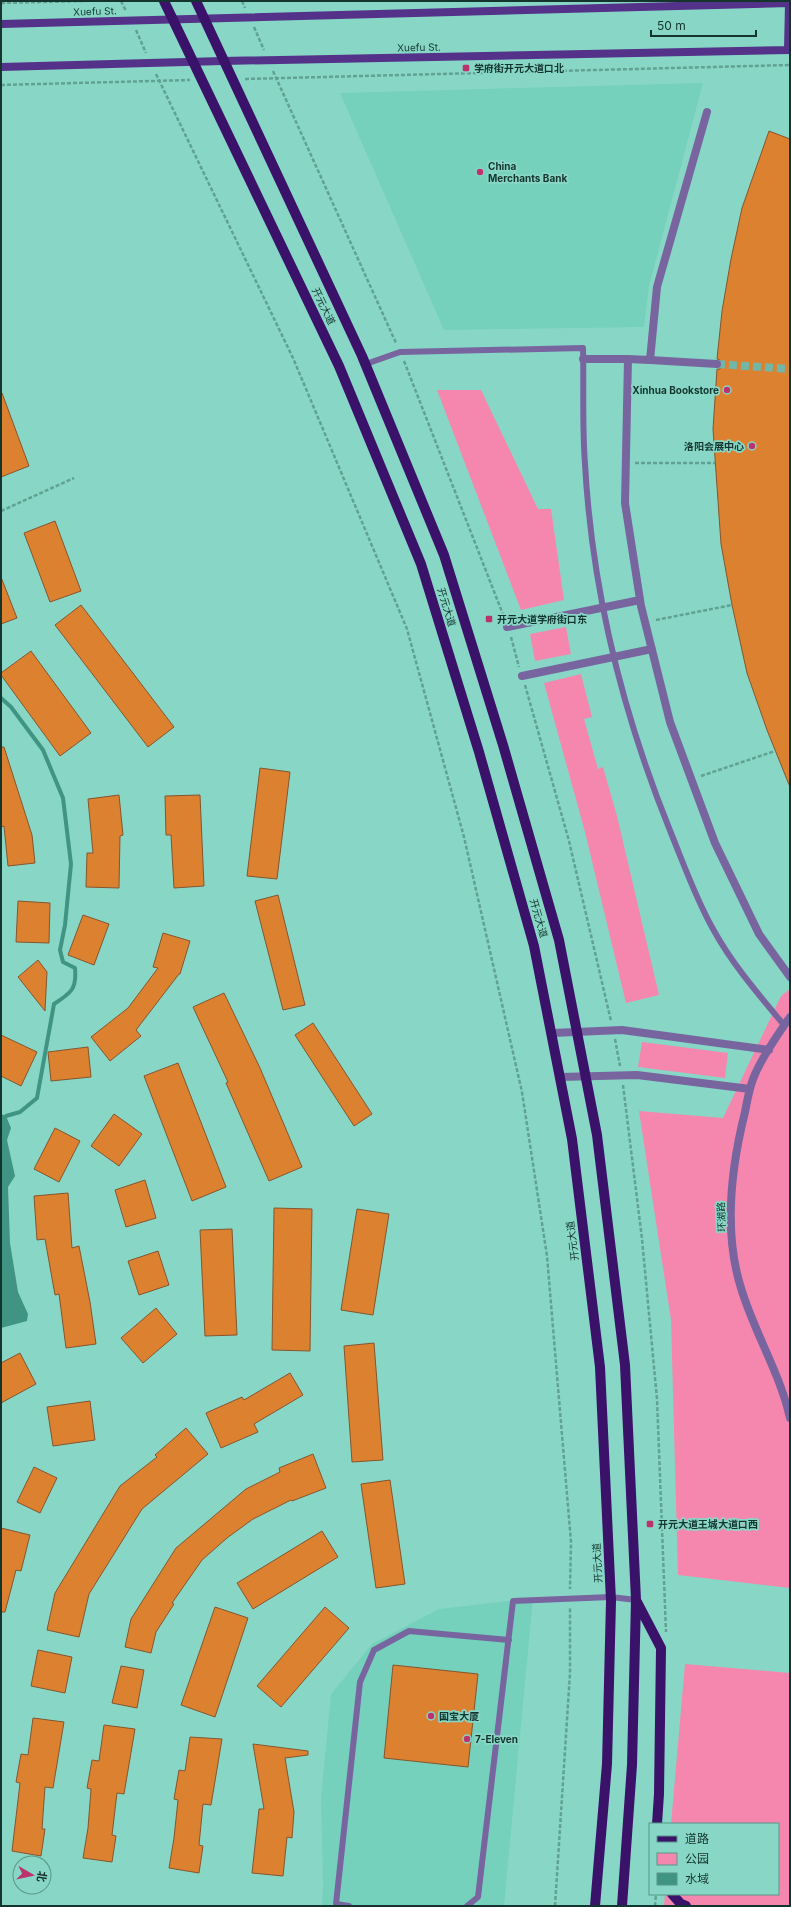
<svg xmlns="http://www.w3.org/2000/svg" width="791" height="1907" font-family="Inter,'Noto Sans SC',sans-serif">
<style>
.built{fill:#75d0bc}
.green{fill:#f587ae}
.water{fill:#3f9483}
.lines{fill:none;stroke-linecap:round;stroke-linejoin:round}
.stream{stroke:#3f9483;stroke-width:4}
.building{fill:#db8130;stroke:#85552f}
.street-tunnel{stroke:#71b7a8;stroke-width:8;stroke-dasharray:8 4;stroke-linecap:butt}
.path{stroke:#61a193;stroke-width:2.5;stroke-dasharray:4 2;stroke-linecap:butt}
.lane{stroke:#78659f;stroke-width:6}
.street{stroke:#78659f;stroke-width:8}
.secondary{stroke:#553289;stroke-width:8}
.primary{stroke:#3a1269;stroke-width:10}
.poi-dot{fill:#bb326e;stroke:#88d7c6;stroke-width:1.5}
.labels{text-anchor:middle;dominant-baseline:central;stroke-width:3.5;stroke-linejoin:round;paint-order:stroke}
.street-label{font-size:10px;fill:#13352e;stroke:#88d7c6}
.poi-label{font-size:10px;font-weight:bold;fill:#13352e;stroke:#88d7c6;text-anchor:start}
</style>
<rect width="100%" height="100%" fill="#88d7c6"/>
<path class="built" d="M703 83 649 286 644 327 444 330 340 93Z
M533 1598 504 1906H322L323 1884 321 1798 331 1694 372 1644 439 1609Z"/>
<path class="green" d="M437 390H481L538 509H551L564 600 521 610Z
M566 627 571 654 535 661 530 634Z
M581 674 592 717 584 719 598 769 603 767 617 816 659 995 626 1003 585 832 544 683Z
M790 989V1588L678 1575 671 1320 639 1111 723 1118 781 996Z
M642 1042 728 1053 725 1078 638 1067Z
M685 1664 790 1673V1906H664L665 1894H778V1824H671Z"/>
<path class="water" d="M1 1114 6 1116 11 1128 7 1140 15 1176 8 1187 10 1243 18 1292 28 1314 27 1321 1 1328Z"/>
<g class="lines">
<path class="stream" d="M1 698 11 707 43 750 63 798 71 864 65 925 60 950 63 962 75 968C77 989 71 993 54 1004L37 1098 20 1112 6 1116"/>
</g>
<path class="building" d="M769 131 790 139V787L767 730 747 673 732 605 721 544 713 429 717 369H720L722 365V361L717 359 722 311 731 259 742 208Z
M2 393 29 466 1 477V394Z
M55 521 81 591 50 602 24 533Z
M1 577 17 618 1 624Z
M81 605 174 727 148 747 55 625Z
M31 651 91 733 60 756 1 675V673Z
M1 747H4L32 835 35 863 8 866 4 826 1 827Z
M260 768 290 772 277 879 247 876Z
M119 795 123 835 120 836 119 888 86 887 87 853H93L88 799Z
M200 795 204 886 174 888 171 835H166L165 796Z
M278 895 305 1005 283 1010 255 901Z
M18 901 50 903 49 943 16 942Z
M83 915 109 924 94 965 68 955Z
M163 933 190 941 180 974H179L136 1030 141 1036 110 1061 91 1037 128 1008 158 968 153 967Z
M38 960 47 972 45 1011 18 977Z
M224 993 260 1068 302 1167 269 1181 226 1083 228 1082 193 1007Z
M313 1023 372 1114 354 1126 295 1035Z
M1 1035 37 1052 21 1086 1 1076Z
M88 1047 91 1077 51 1081 48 1052Z
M178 1063 226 1187 192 1201 144 1076Z
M114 1114 142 1134 119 1166 91 1146Z
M55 1128 80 1141 59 1182 34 1169Z
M145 1180 156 1218 126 1227 115 1190Z
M68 1193 72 1248 79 1246 90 1302 96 1344 66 1348 59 1294 55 1295 45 1239 37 1240 34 1196Z
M274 1208 312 1209 310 1351 272 1350Z
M357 1209 389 1214 373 1315 341 1310Z
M232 1229 237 1335 205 1336 200 1230Z
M158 1251 169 1285 139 1295 128 1261Z
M156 1308 177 1334 143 1363 121 1338Z
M374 1343 383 1460 352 1462 344 1346Z
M20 1353 36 1384 1 1403V1363Z
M290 1373 303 1395 254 1424 258 1432 221 1448 206 1413 242 1397 244 1400Z
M90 1401 95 1440 53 1446 47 1407Z
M186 1428 208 1454 142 1509 89 1594 79 1637 47 1630 55 1593 120 1486 157 1457 155 1455Z
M313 1454 326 1488 292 1501 291 1500 253 1519 227 1538 202 1560 172 1603 174 1604 156 1632 151 1653 125 1647 131 1619 176 1548 246 1489 280 1472 279 1468Z
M34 1467 57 1478 40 1513 17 1502Z
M390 1480 405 1584 376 1588 361 1484Z
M1 1528 30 1535 21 1571 16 1570 5 1612H1Z
M322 1531 338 1557 253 1609 237 1583Z
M215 1607 248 1618 215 1717 181 1705Z
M325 1607 349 1628 281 1707 257 1686Z
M38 1650 72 1657 65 1693 31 1686Z
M393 1665 478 1674 468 1767 384 1758Z
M121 1666 144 1670 137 1708 112 1703Z
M33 1718 64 1722 53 1788 45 1787 42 1829H45L41 1856 12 1851 20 1783 16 1782 21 1754 28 1755Z
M104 1725 135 1729 124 1794 117 1793 112 1835 116 1836 112 1862 83 1858 88 1828 91 1789 87 1788 92 1760 99 1761Z
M190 1737 222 1739 211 1805 203 1804 199 1845 203 1846 199 1873 169 1868 174 1838 178 1800 174 1799 179 1770 185 1771Z
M253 1744 308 1751V1755L285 1758 294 1812 292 1838 287 1837 283 1876 252 1873 259 1809H264Z"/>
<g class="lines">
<path class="street-tunnel" d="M717 364 790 369"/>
<path class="path" d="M121 1 126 11
M242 1 245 8
M1 3 87 1
M254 27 264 50
M136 30 146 53
M273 71 396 343
M156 74 293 358 407 629 464 837 522 1092 547 1256 571 1542 570 1589
M245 79 790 65
M1 85 190 80
M404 361 504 617
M635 463H715
M1 511 74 478
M656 620 732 605
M511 637 519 667
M525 685 569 841 611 1021
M701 776 775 751
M615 1039 620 1066
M623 1085 642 1239 657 1399 666 1632
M555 1906 570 1673V1608
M655 1906 656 1894"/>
<path class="lane" d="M366 364 400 352 583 348C584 387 582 426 585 464 592 591 623 715 671 833 684 865 696 899 713 929 732 964 759 995 784 1025
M349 1906 336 1904 360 1682 374 1650 409 1631 509 1640
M467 1906 478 1897 513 1601 611 1597 636 1600"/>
<path class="street" d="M707 112 657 287 650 360 628 359 625 503 641 606 670 722 715 843 759 934 790 977
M583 359H628
M650 360 717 364
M507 627 640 600
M522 676 652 649
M790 1017C778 1034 760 1060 753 1079 749 1090 747 1101 745 1112 731 1168 723 1231 741 1288 754 1332 780 1373 790 1418
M552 1033 622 1030 769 1050
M560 1077 637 1075 750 1089"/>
<path class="secondary" d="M1 24 790 3
M788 50 789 3
M1 67 223 61 790 50"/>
<path class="primary" d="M164 1 339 366 421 564 479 752 534 946 572 1139 600 1367 611 1601 607 1764 595 1906
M196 1 362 356 444 555 503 745 559 940 597 1135 625 1365 636 1600 632 1765 622 1906
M637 1602 661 1648 659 1794 657 1824
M672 1894 681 1904 686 1906"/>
</g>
<g class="poi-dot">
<rect x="462" y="64" width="8" height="8" rx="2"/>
<circle cx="480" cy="172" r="4"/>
<circle cx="727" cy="390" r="4"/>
<circle cx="752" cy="446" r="4"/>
<rect x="485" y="615" width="8" height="8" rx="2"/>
<rect x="646" y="1520" width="8" height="8" rx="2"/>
<circle cx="431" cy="1716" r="4"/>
<circle cx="467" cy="1739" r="4"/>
</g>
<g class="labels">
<g class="street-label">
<text transform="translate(95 11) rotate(-2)">Xuefu St.</text>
<text transform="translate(419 47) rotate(-1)">Xuefu St.</text>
<text transform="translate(324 306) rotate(64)">开元大道</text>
<text transform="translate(447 607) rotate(73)">开元大道</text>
<text transform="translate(539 918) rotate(74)">开元大道</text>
<text transform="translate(721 1217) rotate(-92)">环湖路</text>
<text transform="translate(572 1241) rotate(-97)">开元大道</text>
<text transform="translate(597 1563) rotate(-93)">开元大道</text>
</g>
<g class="poi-label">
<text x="474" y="68">学府街开元大道口北</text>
<text x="488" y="166">China<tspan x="488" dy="12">Merchants Bank</tspan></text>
<text x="719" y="390" text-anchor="end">Xinhua Bookstore</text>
<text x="744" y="446" text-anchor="end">洛阳会展中心</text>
<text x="497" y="619">开元大道学府街口东</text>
<text x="658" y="1524">开元大道王城大道口西</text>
<text x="439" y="1716">国宝大厦</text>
<text x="475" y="1739">7-Eleven</text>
</g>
</g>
<rect width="791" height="1907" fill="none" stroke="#13352e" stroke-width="4"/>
<rect x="649" y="1823" width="130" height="72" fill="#88d7c6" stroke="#599689"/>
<rect x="657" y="1836" width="20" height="6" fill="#3a1269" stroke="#599689"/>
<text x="685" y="1843" font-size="12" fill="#13352e">道路</text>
<rect x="657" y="1853" width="20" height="12" fill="#f587ae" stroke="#599689"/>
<text x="685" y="1863" font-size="12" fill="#13352e">公园</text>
<rect x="657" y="1873" width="20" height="12" fill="#3f9483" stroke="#599689"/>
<text x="685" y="1883" font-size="12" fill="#13352e">水域</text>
<g transform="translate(32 1875) rotate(99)"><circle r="19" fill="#88d7c6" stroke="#599689"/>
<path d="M0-3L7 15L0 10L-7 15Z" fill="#bb326e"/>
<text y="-6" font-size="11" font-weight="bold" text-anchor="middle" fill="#13352e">北</text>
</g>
<path d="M651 30v6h105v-6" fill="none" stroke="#13352e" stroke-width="2"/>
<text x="657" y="30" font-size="12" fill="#13352e" stroke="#88d7c6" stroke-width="3" paint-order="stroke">50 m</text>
</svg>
